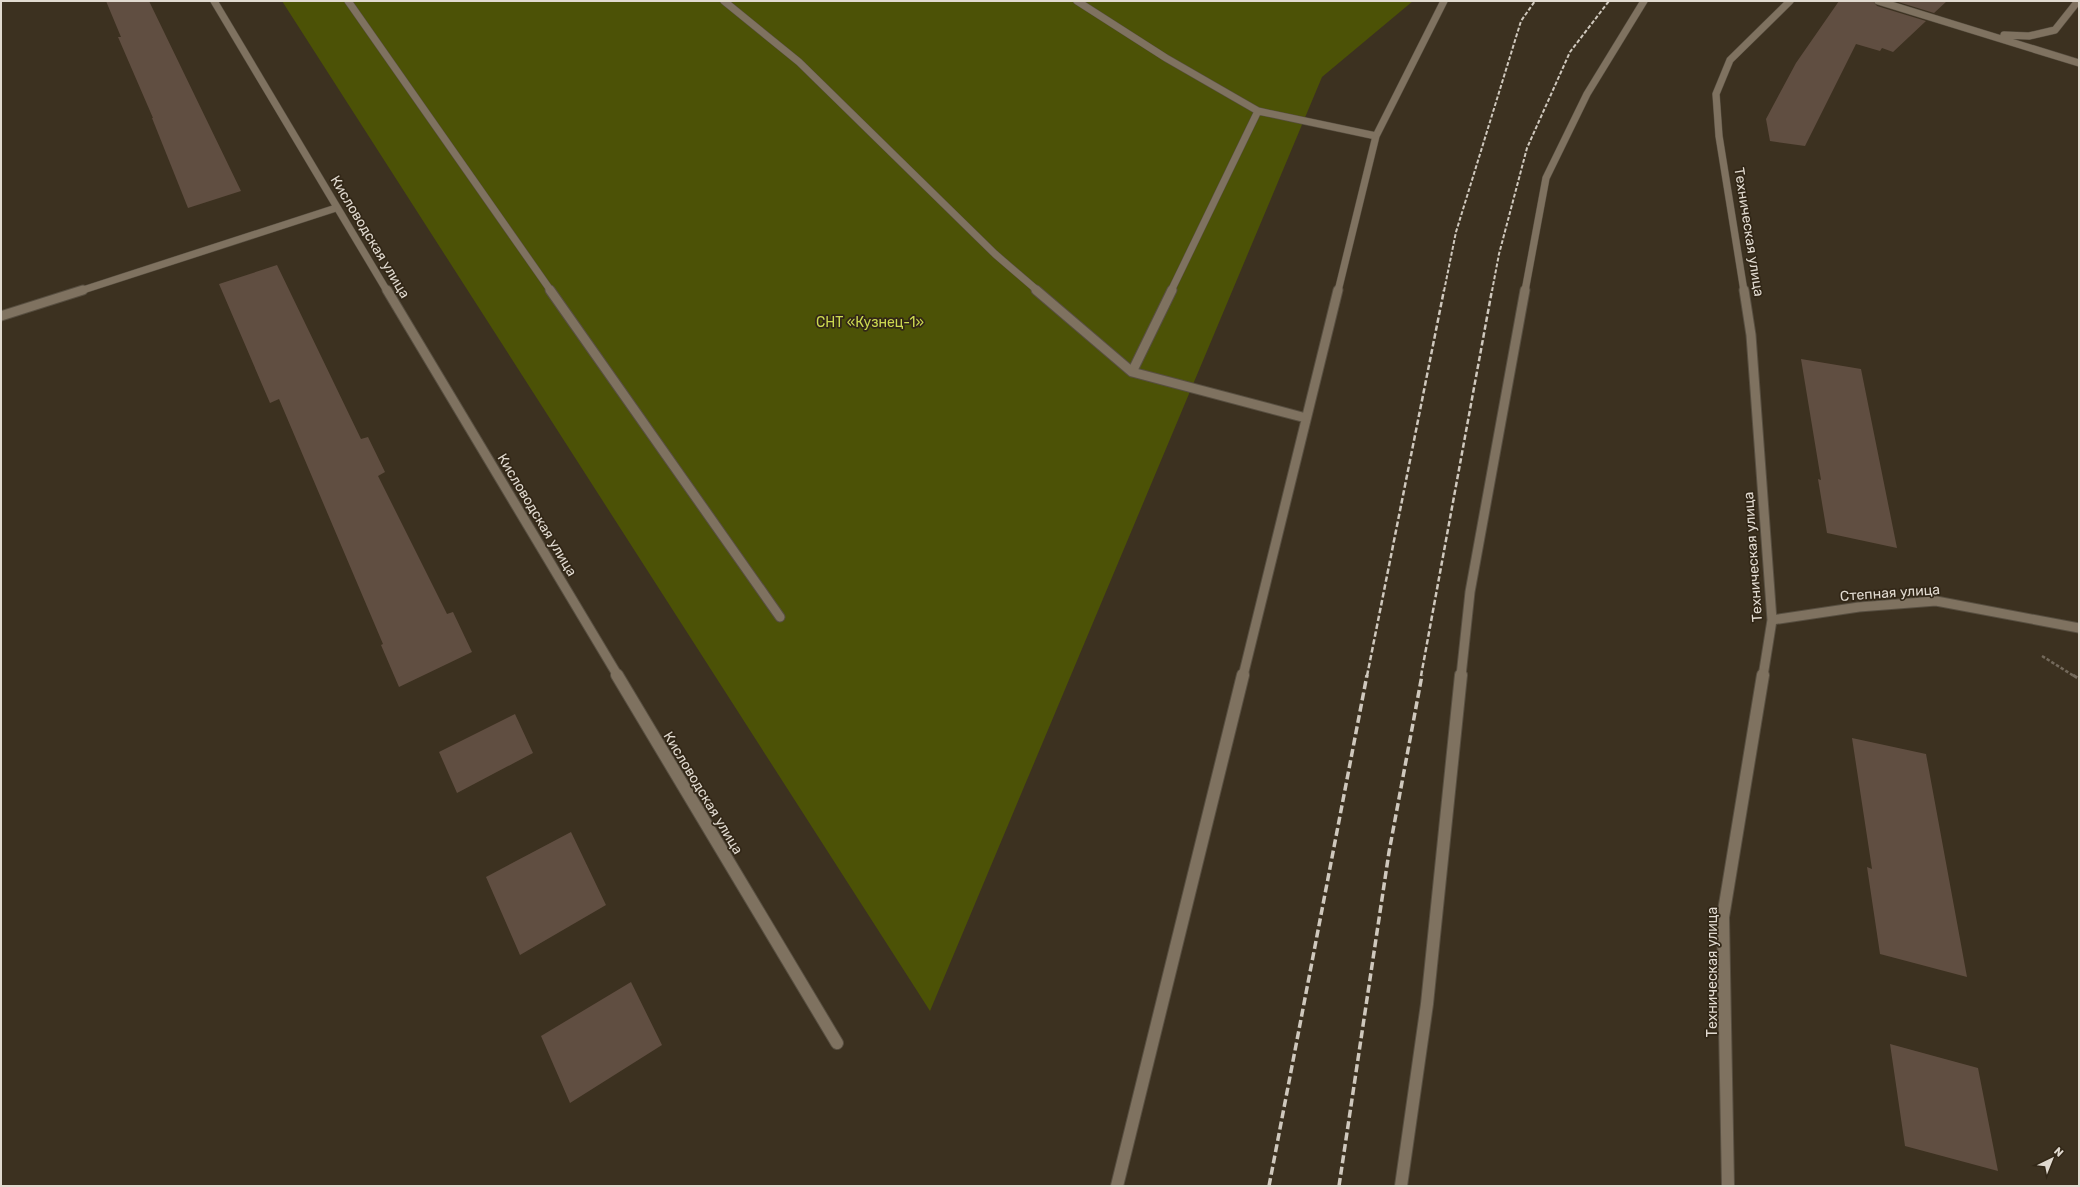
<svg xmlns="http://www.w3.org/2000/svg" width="2080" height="1187" font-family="Rubik,sans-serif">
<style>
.green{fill:#4c5206}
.building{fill:#604e41}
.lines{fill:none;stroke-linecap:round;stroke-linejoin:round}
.minor-far2-casing{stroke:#584f41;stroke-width:8}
.minor-far1-casing{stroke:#584f41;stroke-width:11}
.minor-casing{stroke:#584f41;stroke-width:14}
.path-far1{stroke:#73695b;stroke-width:2.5;stroke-dasharray:3.5 2;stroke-linecap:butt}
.path{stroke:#73695b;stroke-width:3;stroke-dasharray:5 2.5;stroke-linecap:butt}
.minor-far2{stroke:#7f7260;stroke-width:7}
.minor-far1{stroke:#7f7260;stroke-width:9}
.minor{stroke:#7f7260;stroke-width:12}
.rail-far2{stroke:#cfc8bd;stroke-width:2;stroke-dasharray:4 2;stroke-linecap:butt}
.rail-far1{stroke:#cfc8bd;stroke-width:2.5;stroke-dasharray:5.5 2.5;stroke-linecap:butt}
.rail{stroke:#cfc8bd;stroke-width:3.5;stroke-dasharray:8 3.5;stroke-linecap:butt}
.labels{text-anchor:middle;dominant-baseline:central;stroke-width:3.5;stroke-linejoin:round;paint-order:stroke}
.street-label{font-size:14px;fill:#e1dad0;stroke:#322717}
.park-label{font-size:14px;fill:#ccd950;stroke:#322717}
</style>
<rect width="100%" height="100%" fill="#3c3120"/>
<path class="green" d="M282 1H1413L1322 77 930 1011Z"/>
<path class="building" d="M106 1H149L241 191 188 208 152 118H153L118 37H121Z
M1839 1H1873L1877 6 1926 21 1893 52 1882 48 1880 51 1856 44 1805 146 1770 141 1766 119 1796 63Z
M1895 1H1947L1934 13Z
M277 265 361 439 368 437 385 472 378 476 447 614 453 612 472 652 399 687 381 645 383 644 279 399 270 403 219 284Z
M1801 359 1861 369 1897 548 1827 533 1818 479 1821 480Z
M515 714 533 753 457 793 439 752Z
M1852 738 1926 754 1967 977 1880 954 1867 867 1872 869Z
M571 832 606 905 520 955 486 877Z
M631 982 662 1045 570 1103 541 1036Z
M1890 1044 1978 1068 1998 1171 1905 1146Z"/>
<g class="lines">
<defs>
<path id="minor-far2" d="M214 1 387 291
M348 1 551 291
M724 1 799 62 995 254 1038 291
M1077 1 1166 58 1258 111 1376 136
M1878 1 2079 63
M2004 35 2029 36 2055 30 2078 1
M80 291 336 208
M1171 291 1258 111
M1338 291 1376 136 1444 1
M1525 291 1546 178 1587 94 1644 1
M1744 291 1719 136 1716 94 1730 60 1790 1"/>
<path id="minor-far1" d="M387 290 618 676
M550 290 780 617
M1036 290 1132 372 1306 418
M1744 290 1751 335 1772 620 1763 676
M1 316 83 290
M1132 372 1172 290
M1772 620 1859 607 1936 601 2079 628
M1243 676 1338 290
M1461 676 1470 592 1525 290"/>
<path id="minor" d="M617 675 837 1043
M1117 1186 1243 675
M1401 1186 1427 1004 1461 675
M1728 1186 1723 917 1763 675"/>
</defs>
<use href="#minor-far2" class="minor-far2-casing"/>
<use href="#minor-far1" class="minor-far1-casing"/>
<use href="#minor" class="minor-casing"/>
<path class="path-far1" d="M2042 656 2074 676"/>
<path class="path" d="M2073 675 2079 679"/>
<use href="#minor-far2" class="minor-far2"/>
<use href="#minor-far1" class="minor-far1"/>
<use href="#minor" class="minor"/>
<path class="rail-far2" d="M1444 291 1456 232 1521 21 1535 1
M1492 291 1499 254 1527 148 1570 52 1609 1"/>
<path class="rail-far1" d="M1367 676 1444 290
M1421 676 1492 290"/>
<path class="rail" d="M1269 1186 1367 675
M1339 1186 1389 852 1422 675"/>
</g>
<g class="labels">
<g class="street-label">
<text transform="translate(1749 232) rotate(81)">Техническая улица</text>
<text transform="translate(370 237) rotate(59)">Кисловодская улица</text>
<text transform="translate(537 515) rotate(59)">Кисловодская улица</text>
<text transform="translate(1753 557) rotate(-94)">Техническая улица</text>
<text transform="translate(1890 593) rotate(-4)">Степная улица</text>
<text transform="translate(703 793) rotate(59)">Кисловодская улица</text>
<text transform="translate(1712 972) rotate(-90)">Техническая улица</text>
</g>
<g class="park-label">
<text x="870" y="322">СНТ «Кузнец-1»</text>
</g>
</g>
<rect width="2080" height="1187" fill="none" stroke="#e1dad0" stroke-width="4"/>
<g transform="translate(2052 1159) rotate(43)" stroke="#322717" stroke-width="3" paint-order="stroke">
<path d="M0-3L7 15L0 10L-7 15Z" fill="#e1dad0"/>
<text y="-6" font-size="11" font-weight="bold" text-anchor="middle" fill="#e1dad0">N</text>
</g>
</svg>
